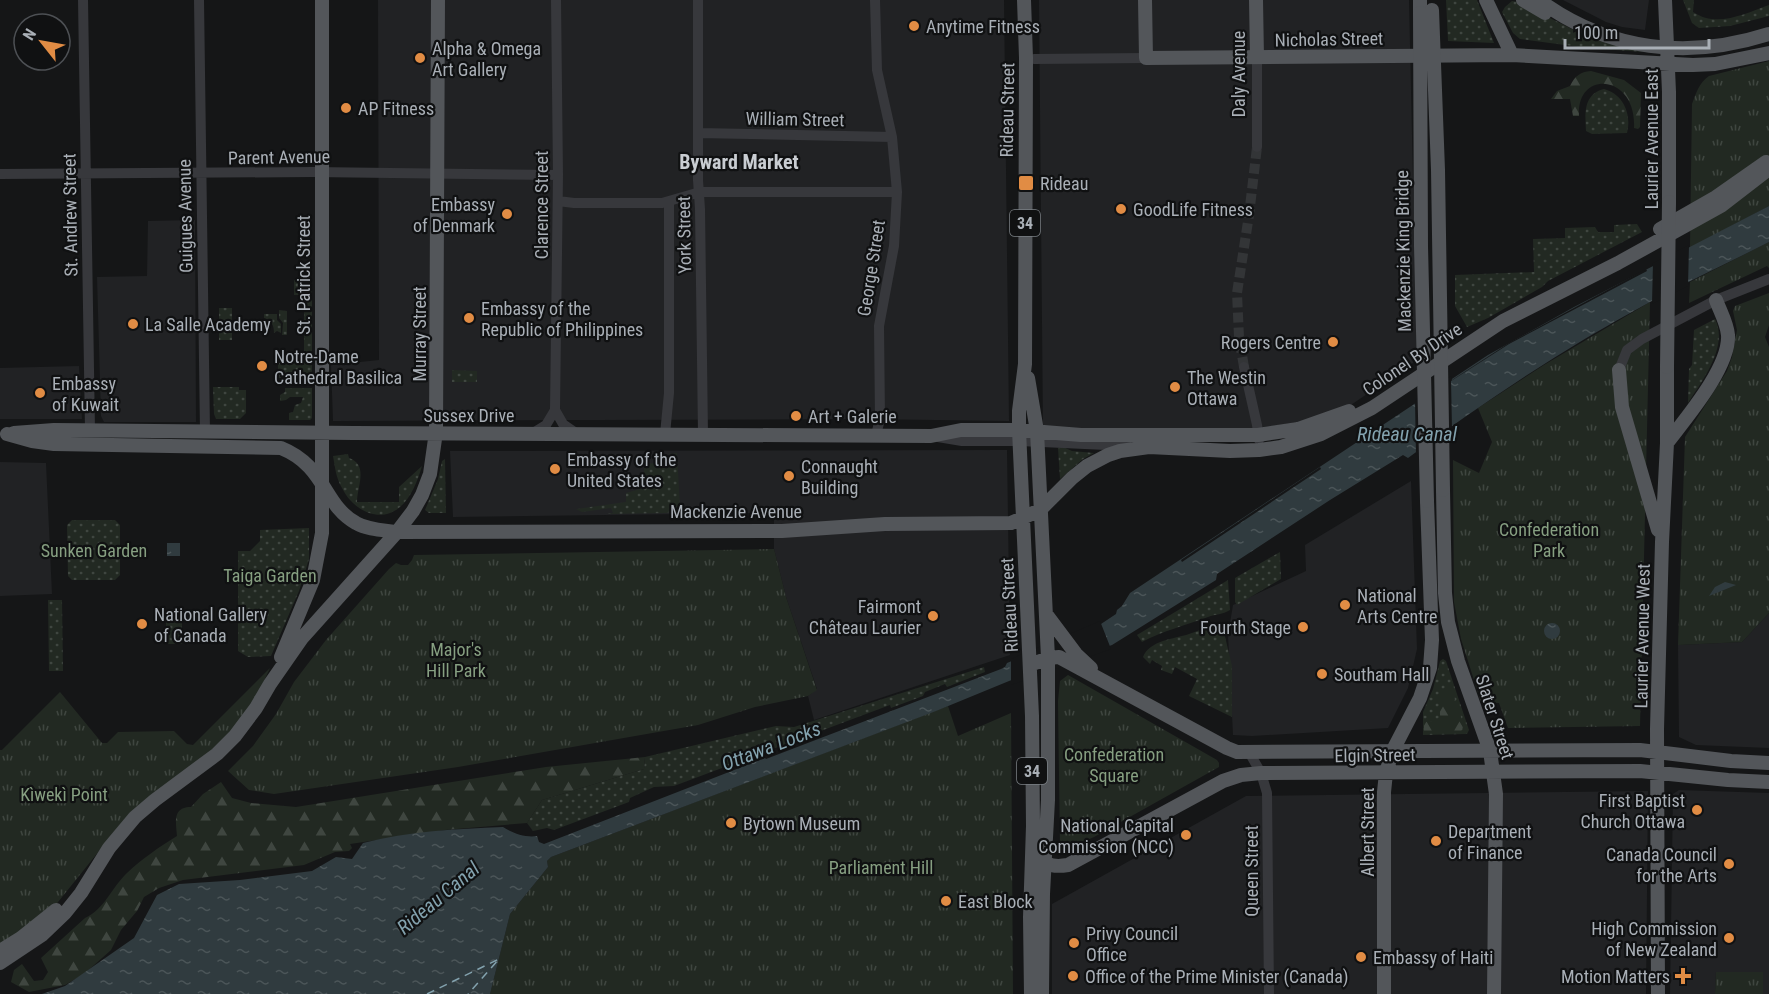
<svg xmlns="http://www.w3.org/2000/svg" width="1769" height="994" font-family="'Roboto Condensed',sans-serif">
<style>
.built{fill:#212224}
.grass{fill:url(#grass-dots)}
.forest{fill:url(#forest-firs)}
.park{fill:url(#park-tufts)}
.water{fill:url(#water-ripples)}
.pier{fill:#151617}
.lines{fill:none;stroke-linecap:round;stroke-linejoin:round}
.ferry{stroke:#83a2ae;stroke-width:1.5;stroke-dasharray:8 6;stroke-linecap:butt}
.minor-tunnel{stroke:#333537;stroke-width:10;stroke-dasharray:10 5;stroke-linecap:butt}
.minor{stroke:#37383c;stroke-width:10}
.major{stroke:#53565a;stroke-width:14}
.major-bridge{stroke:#53565a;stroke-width:14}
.poi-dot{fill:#e18c44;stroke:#101112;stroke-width:2}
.labels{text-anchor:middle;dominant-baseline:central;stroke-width:4.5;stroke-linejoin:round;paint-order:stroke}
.shield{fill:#101112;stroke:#7b8085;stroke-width:1.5}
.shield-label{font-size:16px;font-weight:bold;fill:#a9afb6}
.poi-label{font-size:18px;fill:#a9afb6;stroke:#101112;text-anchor:start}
.street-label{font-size:18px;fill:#a9afb6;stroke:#101112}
.park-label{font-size:18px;fill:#869f81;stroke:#101112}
.neighbourhood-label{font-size:20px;font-weight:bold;fill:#c9cdd2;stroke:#101112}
.water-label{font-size:20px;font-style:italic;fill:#83a2ae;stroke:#101112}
</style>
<defs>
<pattern id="grass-dots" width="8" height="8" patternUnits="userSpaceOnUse" patternTransform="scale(1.5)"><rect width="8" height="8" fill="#222922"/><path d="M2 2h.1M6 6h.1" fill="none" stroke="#3f4640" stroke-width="1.8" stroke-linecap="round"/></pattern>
<pattern id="forest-firs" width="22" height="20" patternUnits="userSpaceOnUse" patternTransform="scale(1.5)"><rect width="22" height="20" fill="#222922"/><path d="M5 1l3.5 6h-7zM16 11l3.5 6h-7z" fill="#3f4640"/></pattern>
<pattern id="park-tufts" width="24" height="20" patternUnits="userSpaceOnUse" patternTransform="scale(1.5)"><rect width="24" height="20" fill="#222922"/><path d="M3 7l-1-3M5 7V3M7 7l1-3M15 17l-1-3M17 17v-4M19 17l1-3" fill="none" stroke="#3f4640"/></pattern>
<pattern id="water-ripples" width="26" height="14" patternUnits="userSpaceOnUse" patternTransform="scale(1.5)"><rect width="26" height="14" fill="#303b3f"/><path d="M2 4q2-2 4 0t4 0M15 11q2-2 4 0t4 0" fill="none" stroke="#4b5558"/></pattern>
</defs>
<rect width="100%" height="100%" fill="#151617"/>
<path class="built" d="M378 0H1004L1009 421 865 419 333 421 331 365 379 360Z
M1039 0H1409L1417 360 1345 409 1310 420 1232 432 1043 431Z
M1563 0H1649L1645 30 1622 27 1606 22Z
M195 220 196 422H104L101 416 97 277 147 276 148 221Z
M79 366 82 419H0V368Z
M1007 450 1010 655 814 720 808 696 817 689 786 597 774 549V513L453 517 450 451Z
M0 462 46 463 52 594 0 596Z
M1411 481 1417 649 1408 688 1388 728 1252 736 1233 735 1228 635 1233 605 1306 571 1305 545Z
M1769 613V748L1696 745 1679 737 1678 645 1742 642Z
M1679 790 1769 793V994H1763V972H1716L1715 994H1670L1673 794Z
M1648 791 1646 994H1052V904L1246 796Z"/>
<path class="grass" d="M1446 0H1477L1494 43 1448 41Z
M1683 0H1694L1693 12C1717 28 1744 14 1769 5V16L1730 26 1699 28 1692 23Z
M1512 1 1518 2 1578 32 1608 43 1644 50V52L1587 48 1520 39 1513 33 1502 12 1505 7Z
M1604 89C1623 94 1632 114 1627 133L1592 134 1586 131C1585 114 1583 94 1604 89Z
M1637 224 1642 232 1548 281 1542 287 1488 318 1467 327 1455 306V275L1534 272 1533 239 1565 238V228L1595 227 1598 232H1614V225Z
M302 279 303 283H312V381H285V378H278V354H304V295H294V280Z
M219 308H232V340H219Z
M279 310 287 311V335H282L283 323 279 318Z
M264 314H277V320L281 324V333L277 331 274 333C274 326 272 320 264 318Z
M1715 319C1729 346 1702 381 1688 403L1689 369 1692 365 1694 330Z
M452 370 477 371V382H452Z
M213 387H239V390H246V413L240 419H216L214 414Z
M285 388H312V418L310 420H289V413L293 412 295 405 301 403 303 397H290L286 400 280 401V395L285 392Z
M1063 447 1072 451 1094 453 1083 459 1060 479 1058 448Z
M677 453 680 507 667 513 607 514 613 513 611 508 582 512 576 509 626 502V493L640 489V481L644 480V464L669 462V454Z
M348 454 349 458C369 465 357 486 357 502H399V487L422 466C418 480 411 498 400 507 379 525 352 509 342 488 336 478 335 467 333 456Z
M445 459 446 513H429L425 510 438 479 442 461Z
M72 520H115L120 525V575L115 580H72L68 576 67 525Z
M309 528V559L299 591 271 656 248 657 238 651V551H250L260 541V530Z
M1280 552 1281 579 1237 605 1235 602V578Z
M1228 580 1230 610C1222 615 1216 614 1208 617 1186 625 1163 631 1142 642L1137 635Z
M48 600H62L63 671H49Z
M166 616H182V644H166Z
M1222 624 1232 666V717L1189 696 1197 679 1175 667 1172 674 1161 670 1162 666 1152 660 1150 664 1143 657C1150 640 1174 639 1189 634 1201 630 1210 625 1222 624Z
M1443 659 1446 661 1469 730 1467 734 1423 735V712L1433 689 1440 661Z
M984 667 985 672 947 687 945 684 925 692 923 696 891 708 890 705 674 786 654 787 630 798 629 802 554 830 547 828 533 831 527 823 542 800 644 769 645 757 776 726 794 727Z"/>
<path class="forest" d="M1591 71 1624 80 1641 93 1640 127 1638 129 1634 128C1637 74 1576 69 1579 116H1573L1570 99H1551L1557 91 1570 86C1575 76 1580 72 1591 71Z
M1450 689 1459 707 1463 727 1461 731H1456L1424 732V722L1437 721 1440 718C1441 707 1433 692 1450 689Z
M645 757 644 769 542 800 527 823 445 830 350 844 352 848 349 851 335 852 304 865 183 880 159 888 144 897 137 911 121 930 111 950 84 974 65 985 29 992 11 982 14 970 22 964 34 981 43 980 48 972 41 958 85 918C104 910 112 887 127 873 142 859 159 847 177 836 176 823 172 807 191 807L203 794 221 782 232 798 251 803 296 807 546 767Z"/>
<path class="park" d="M1769 61V206L1690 248 1692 104C1696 93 1699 83 1709 76Z
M1769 242V268L1767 266 1689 303 1690 282Z
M1769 293V325L1765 337 1769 347V613L1742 642 1678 645 1685 437 1727 371 1732 357 1737 330 1733 311 1735 306Z
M1650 302 1640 726 1508 728 1499 703 1481 702 1461 639 1454 602 1453 460 1479 473 1492 442 1478 408 1544 365Z
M774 549 786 597 817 690 808 696 755 707 698 725 458 767 274 794 249 790 228 771 253 746 276 714 294 682 326 640 389 569 396 563 401 565H408L412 560 414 555Z
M270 668 253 704 231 733 212 752 120 825 50 912 0 947V750H2L60 692 102 743H107L118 732 174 731 187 744 193 745Z
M1068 675 1217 760 1219 763V767L1094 837 1071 847 1060 846 1058 701 1060 681Z
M948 706 958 736 1011 713 1013 994H490L510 914 548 867 547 861 551 857Z
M1716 972H1763V994H1715Z"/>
<path class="water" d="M1769 206V242C1730 262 1689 281 1650 302 1566 347 1485 401 1408 458L1403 455 1330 500 1217 574 1216 580 1112 645 1009 681 936 711 551 857 547 861 548 867 510 914 490 994H42L65 986 134 938 157 895 179 884 240 880 312 871 336 857 352 859 363 843C409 831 456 829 503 827 512 833 526 838 537 836L539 842 544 844 765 758 766 759 1001 669 1005 667 1007 663 1101 624 1116 614 1117 610 1122 606 1130 593 1488 355 1574 307Z
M167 543H180V556H167Z
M1725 582 1736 585 1709 596 1715 587Z
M1544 631a8 8 0 1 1 16 0a8 8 0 1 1-16 0Z"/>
<path class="pier" d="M1689 245 1688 286 1652 304 1653 263Z
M1646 269 1647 271 1509 344 1451 381 1452 429 1416 455 1415 400 1451 376 1452 380 1509 343Z
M1320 467 1321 469 1182 562 1181 560Z
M1100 621 1111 649 1011 685V659Z"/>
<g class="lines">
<path class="ferry" d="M427 994 499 959 468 994"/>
<path class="minor-tunnel" d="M1244 367 1239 337 1237 293 1249 215 1257 147"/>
<path class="minor" d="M83 0 90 430
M199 0 205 432
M556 0 558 175 555 410 563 424 576 433
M698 0V180L700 209 703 434
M875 0 877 70 892 137 897 192 894 246 879 326 880 419 876 435
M1034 59 1146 58
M698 133 892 137
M1257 147V57
M0 174 313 172 558 175
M558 201 574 203H662L700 192H897
M1244 367 1257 425 1259 440
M1619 370 1627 350 1642 339 1716 300 1769 279
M533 433 546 425 555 410
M665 434 669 393V202
M938 437 962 441H1020L1128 446
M1249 752 1261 773 1267 793 1269 994"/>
<path class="major" d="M1024 0 1026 58 1025 364 1019 411V430L1032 716 1033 826 1030 917 1031 994
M1145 0 1146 58 1512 55 1693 65 1715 64 1769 53
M1256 0 1257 57
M1420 0V13
M1486 0 1512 55
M1523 0 1545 13
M1539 0C1608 51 1688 60 1769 34
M1665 0 1669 92V202
M1660 229 1716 197 1766 162
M1619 370 1622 407 1658 530
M1028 378 1037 431 1048 658V800L1043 894 1042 994
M14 433 54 430 354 433 931 436 961 430H1019L1081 435H1258L1298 429 1349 411
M7 434 32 441 54 444 281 448C326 466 323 505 356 523 368 530 383 530 397 532L782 531 885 524 1011 523 1040 510 1072 478 1087 466 1108 455 1120 451 1149 447 1230 451 1259 450 1281 447 1321 434 1372 408 1503 321 1618 263 1721 206 1769 169
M1667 443C1686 418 1730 367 1728 335 1727 323 1720 311 1716 300
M1443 490 1445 593 1448 622 1458 661 1490 751 1496 794 1494 994
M1046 614 1076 654 1091 668
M281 657 313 580 322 533V0
M1030 665 1048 658 1059 657 1227 748 1237 752 1640 750 1731 761 1769 763
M1036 846C1040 864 1050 868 1068 865L1223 781 1241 775 1261 773 1640 771 1728 780 1769 782
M0 951 21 938 56 910
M0 963 42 935 65 913 81 893 109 848 135 817 155 800 217 754 235 736 256 708 270 684 302 638 397 532 413 511 422 495 430 474 436 432 438 0
M1384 994V792L1386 773 1392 752 1420 698 1430 668 1432 640 1427 501
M1658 994 1657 729 1662 542 1667 443V367"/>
<path class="major-bridge" d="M1432 10 1438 170 1443 490
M1420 13 1421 246 1427 501
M1667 367 1669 202"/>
</g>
<g class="poi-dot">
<circle cx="914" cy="26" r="6"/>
<circle cx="420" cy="58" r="6"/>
<circle cx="346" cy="108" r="6"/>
<rect x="1018" y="175" width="16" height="16" rx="3"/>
<circle cx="1121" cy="209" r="6"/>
<circle cx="507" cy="214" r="6"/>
<circle cx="469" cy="318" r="6"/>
<circle cx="133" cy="324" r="6"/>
<circle cx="1333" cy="342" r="6"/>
<circle cx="262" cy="366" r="6"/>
<circle cx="1175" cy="387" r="6"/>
<circle cx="40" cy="393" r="6"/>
<circle cx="796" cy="416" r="6"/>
<circle cx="555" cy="469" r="6"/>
<circle cx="789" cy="476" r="6"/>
<circle cx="1345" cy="605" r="6"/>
<circle cx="933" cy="616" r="6"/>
<circle cx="142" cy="624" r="6"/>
<circle cx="1303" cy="627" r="6"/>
<circle cx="1322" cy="674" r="6"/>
<circle cx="1697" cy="810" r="6"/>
<circle cx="731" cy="823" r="6"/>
<circle cx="1186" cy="835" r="6"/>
<circle cx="1436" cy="841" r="6"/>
<circle cx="1729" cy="864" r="6"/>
<circle cx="946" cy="901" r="6"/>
<circle cx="1729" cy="938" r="6"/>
<circle cx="1074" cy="943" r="6"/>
<circle cx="1361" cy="957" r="6"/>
<circle cx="1073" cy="976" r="6"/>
<path d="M1680 967h6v6h6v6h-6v6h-6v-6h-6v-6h6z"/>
</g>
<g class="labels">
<g class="shield">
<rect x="1010" y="210" width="30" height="26" rx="4.5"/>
<rect x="1017" y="758" width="30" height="26" rx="4.5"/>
</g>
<g class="shield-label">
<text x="1025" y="223">34</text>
<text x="1032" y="771">34</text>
</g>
<g class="poi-label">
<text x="926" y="26">Anytime Fitness</text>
<text x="432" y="48">Alpha &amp; Omega<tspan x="432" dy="21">Art Gallery</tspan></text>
<text x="358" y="108">AP Fitness</text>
<text x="1040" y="183">Rideau</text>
<text x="495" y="204" text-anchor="end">Embassy<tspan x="495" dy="21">of Denmark</tspan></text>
<text x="1133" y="209">GoodLife Fitness</text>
<text x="481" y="308">Embassy of the<tspan x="481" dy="21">Republic of Philippines</tspan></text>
<text x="145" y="324">La Salle Academy</text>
<text x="1321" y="342" text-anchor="end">Rogers Centre</text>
<text x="274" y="356">Notre-Dame<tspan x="274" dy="21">Cathedral Basilica</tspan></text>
<text x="1187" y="377">The Westin<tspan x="1187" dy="21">Ottawa</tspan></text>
<text x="52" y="383">Embassy<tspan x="52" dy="21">of Kuwait</tspan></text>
<text x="808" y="416">Art + Galerie</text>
<text x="567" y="459">Embassy of the<tspan x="567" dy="21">United States</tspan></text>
<text x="801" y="466">Connaught<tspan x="801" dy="21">Building</tspan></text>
<text x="1357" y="595">National<tspan x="1357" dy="21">Arts Centre</tspan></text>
<text x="921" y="606" text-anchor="end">Fairmont<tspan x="921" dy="21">Château Laurier</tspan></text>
<text x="154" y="614">National Gallery<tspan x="154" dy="21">of Canada</tspan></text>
<text x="1291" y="627" text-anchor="end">Fourth Stage</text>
<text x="1334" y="674">Southam Hall</text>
<text x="1685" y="800" text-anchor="end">First Baptist<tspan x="1685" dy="21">Church Ottawa</tspan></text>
<text x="743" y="823">Bytown Museum</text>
<text x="1174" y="825" text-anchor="end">National Capital<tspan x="1174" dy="21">Commission (NCC)</tspan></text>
<text x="1448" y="831">Department<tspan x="1448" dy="21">of Finance</tspan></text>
<text x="1717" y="854" text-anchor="end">Canada Council<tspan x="1717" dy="21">for the Arts</tspan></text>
<text x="958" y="901">East Block</text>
<text x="1717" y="928" text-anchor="end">High Commission<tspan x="1717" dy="21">of New Zealand</tspan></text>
<text x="1086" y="933">Privy Council<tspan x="1086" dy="21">Office</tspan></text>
<text x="1373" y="957">Embassy of Haiti</text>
<text x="1085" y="976">Office of the Prime Minister (Canada)</text>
<text x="1670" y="976" text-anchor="end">Motion Matters</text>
</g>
<g class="street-label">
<text transform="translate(1329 39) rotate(-1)">Nicholas Street</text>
<text transform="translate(1238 74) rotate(-90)">Daly Avenue</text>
<text transform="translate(1007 110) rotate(-89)">Rideau Street</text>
<text transform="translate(795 119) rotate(1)">William Street</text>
<text transform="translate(1651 139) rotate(-90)">Laurier Avenue East</text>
<text transform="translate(279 157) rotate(-1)">Parent Avenue</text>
<text transform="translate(541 205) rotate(-90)">Clarence Street</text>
<text transform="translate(70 215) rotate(-91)">St. Andrew Street</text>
<text transform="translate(185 216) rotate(-91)">Guigues Avenue</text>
<text transform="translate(684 235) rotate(-91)">York Street</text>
<text transform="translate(1403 251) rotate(-91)">Mackenzie King Bridge</text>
<text transform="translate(871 268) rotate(-81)">George Street</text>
<text transform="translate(303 275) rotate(-90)">St. Patrick Street</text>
<text transform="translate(419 334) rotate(-90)">Murray Street</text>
<text transform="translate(1412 359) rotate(-34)">Colonel By Drive</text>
<text x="469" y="415">Sussex Drive</text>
<text x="736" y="511">Mackenzie Avenue</text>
<text transform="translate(1009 605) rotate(-93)">Rideau Street</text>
<text transform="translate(1642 636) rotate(-89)">Laurier Avenue West</text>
<text transform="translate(1495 717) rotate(72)">Slater Street</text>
<text transform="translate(1375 755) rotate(-1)">Elgin Street</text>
<text transform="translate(1367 832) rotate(-90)">Albert Street</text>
<text transform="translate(1251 871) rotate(-90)">Queen Street</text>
</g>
<g class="park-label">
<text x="1549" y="529">Confederation<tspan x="1549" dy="21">Park</tspan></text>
<text x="94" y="550">Sunken Garden</text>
<text x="270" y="575">Taiga Garden</text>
<text x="456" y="649">Major's<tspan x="456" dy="21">Hill Park</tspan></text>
<text x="1114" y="754">Confederation<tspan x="1114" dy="21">Square</tspan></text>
<text x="64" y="794">Kìwekì Point</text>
<text x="881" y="867">Parliament Hill</text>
</g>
<g class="neighbourhood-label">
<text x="739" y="162">Byward Market</text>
</g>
<g class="water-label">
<text x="1407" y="434">Rideau Canal</text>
<text transform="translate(771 746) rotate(-21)">Ottawa Locks</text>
<text transform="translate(438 898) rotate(-40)">Rideau Canal</text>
</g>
</g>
<g transform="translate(42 42) rotate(301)"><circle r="28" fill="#101112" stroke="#4d5054" stroke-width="1.5"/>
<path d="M0-4.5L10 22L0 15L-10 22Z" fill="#e18c44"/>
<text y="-9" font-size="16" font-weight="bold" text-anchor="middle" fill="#a9afb6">N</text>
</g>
<path d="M1565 39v9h144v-9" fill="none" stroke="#a9afb6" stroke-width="3"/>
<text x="1574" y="39" font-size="18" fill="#a9afb6" stroke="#101112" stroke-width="4.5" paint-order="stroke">100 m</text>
</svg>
